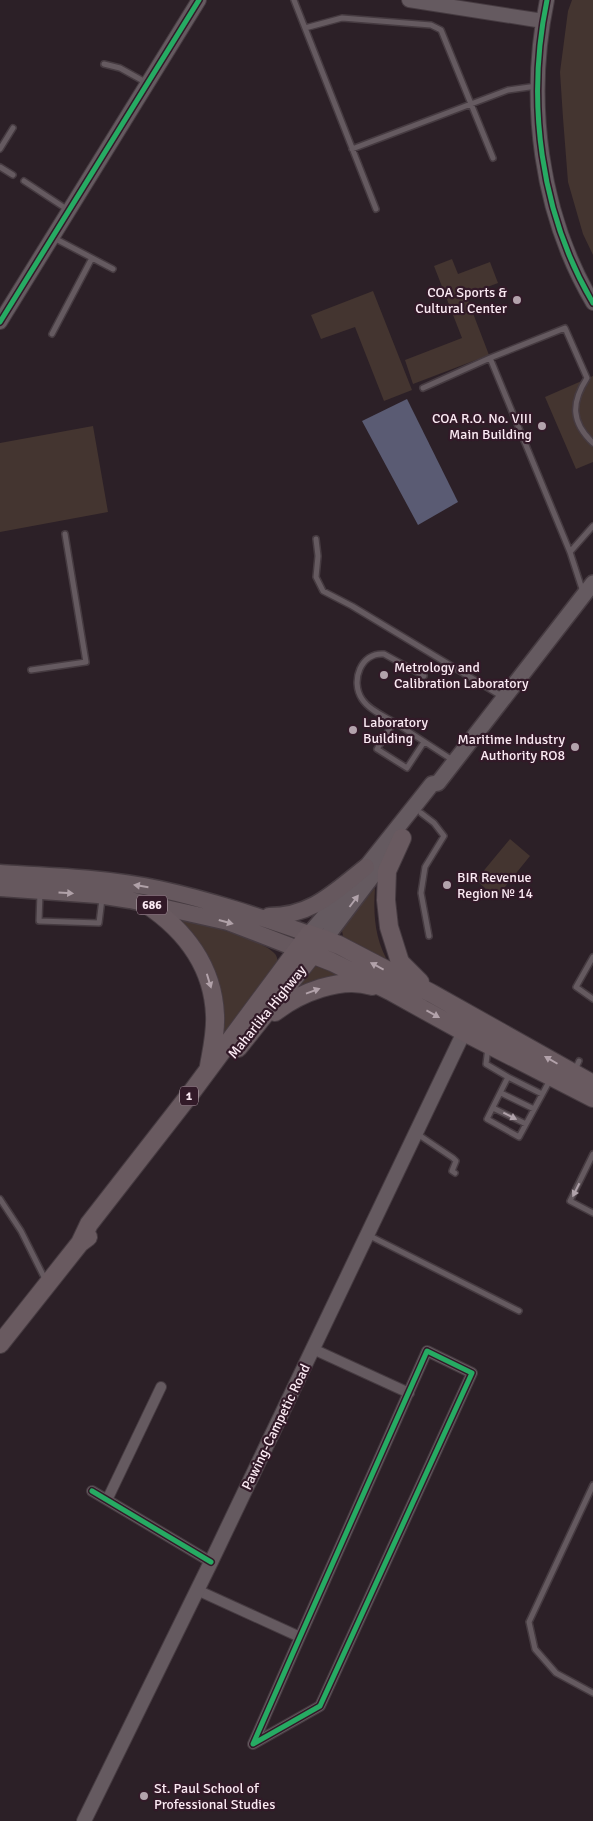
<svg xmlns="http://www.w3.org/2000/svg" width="593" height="1821" font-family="Signika,sans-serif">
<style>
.green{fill:#443530}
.water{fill:#5a5b73}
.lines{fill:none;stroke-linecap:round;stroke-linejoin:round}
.service-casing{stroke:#463b41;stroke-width:8}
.minor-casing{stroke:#463b41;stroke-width:12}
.tertiary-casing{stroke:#463b41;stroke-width:16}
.secondary-casing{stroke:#463b41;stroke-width:18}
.primary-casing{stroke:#463b41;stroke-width:19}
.trunk-casing{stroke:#463b41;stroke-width:20}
.service{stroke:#655a60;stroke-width:5}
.minor{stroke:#655a60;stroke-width:10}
.tertiary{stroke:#655a60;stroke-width:14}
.secondary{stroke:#655a60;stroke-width:15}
.primary{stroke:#66585e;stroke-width:16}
.trunk{stroke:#695a60;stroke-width:18}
.cycleway-casing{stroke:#321a28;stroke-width:8}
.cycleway{stroke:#26ab63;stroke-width:5}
.oneway{fill:#b0a1a8}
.oneway2{fill:#b0a2aa}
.oneway3{fill:#b2a2aa}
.poi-dot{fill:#b3a3ac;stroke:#321a28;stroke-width:2}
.labels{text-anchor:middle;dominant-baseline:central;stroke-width:4.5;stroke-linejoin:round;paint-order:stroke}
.shield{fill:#321a28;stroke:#bfacb6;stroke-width:1}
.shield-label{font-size:12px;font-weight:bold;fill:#fbeaf3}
.poi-label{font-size:14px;fill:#fbeaf3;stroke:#321a28;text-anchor:start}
.street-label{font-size:14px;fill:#fbeaf3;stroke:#321a28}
</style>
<rect width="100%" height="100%" fill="#2c2027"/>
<path class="green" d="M572 0H593V255L583 234 568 182 563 118 560 72 568 11Z
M452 259 458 274 490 262 498 283 466 295 489 355 413 384 405 360 462 338 434 266Z
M373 291 412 390 384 401 355 327 321 339 311 315Z
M593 376V462L576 469 545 397Z
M93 426 108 512 0 532V443Z
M510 839 530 856 496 898 476 880Z
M375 888C373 916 375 941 390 965L344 940 342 931 344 925Z
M183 920C202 923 261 940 273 952 277 955 277 958 278 963L224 1034 181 924Z
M314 961 349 974 289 995Z"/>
<path class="water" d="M407 399 458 502 418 525 362 421Z"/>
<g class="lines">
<defs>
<path id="service" d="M294 0 376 209
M305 28 342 18 431 25 441 30 493 158
M104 64 120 68 147 83
M0 149 13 128
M352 149 508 90 537 86
M0 167 13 175
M24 181 68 210
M54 238 113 269
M52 334 92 258
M490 358 565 328 587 378C571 403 571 422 593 443
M423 388 490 358 570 552 583 592
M316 539 318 556 316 577 323 591 352 606 503 697
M570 552 593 526
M31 670 86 662 65 534
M394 722C384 716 369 710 362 699 350 681 361 652 384 654L424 676
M424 742 407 768 377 749 394 722 454 761
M421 813 434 823 444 836 425 867 421 893 429 936
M40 893 39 921 99 923 102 899
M593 957 576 987 593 999
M488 1047 486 1064 508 1077 487 1119 519 1137 550 1080
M575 1070 579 1061
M508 1077 542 1094
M501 1093 534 1109
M493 1108 526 1124
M416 1133 453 1158 456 1161 452 1171 455 1173
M593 1154 570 1201 593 1213
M0 1199 21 1231 46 1281
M368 1235 519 1311
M593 1485 529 1622 535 1649 556 1673 593 1693"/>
<path id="minor" d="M313 1349 409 1393
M427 1351 472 1373 320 1706 253 1744 300 1637Z
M92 1491 211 1562
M107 1500 161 1387
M197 1590 300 1637"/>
<path id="tertiary" d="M409 0 543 21
M547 0C526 101 540 213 593 303
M0 322 199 0
M84 1821 211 1562 464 1032"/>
<path id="secondary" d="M309 934 366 867 432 784 438 783 593 583
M325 939 390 853"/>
<path id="primary" d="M0 873C53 876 107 878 159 889 210 900 260 917 309 934
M0 888 98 895 130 900 228 922 298 949
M269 916C312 916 334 892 366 867"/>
<path id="trunk" d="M402 838 387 871 386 900 389 927 400 962 420 982
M146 904C185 930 213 967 215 1015 216 1032 212 1049 209 1066
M304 951 332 962 390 991 464 1032 593 1098
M275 1012C299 993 341 976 372 986
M238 1048 325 939
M80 1243 89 1224 191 1093 309 934 339 945 431 993 593 1084
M0 1344 80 1243 88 1237"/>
</defs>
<use href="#service" class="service-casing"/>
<use href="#minor" class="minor-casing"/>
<use href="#tertiary" class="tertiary-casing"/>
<use href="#secondary" class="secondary-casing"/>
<use href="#primary" class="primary-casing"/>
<use href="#trunk" class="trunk-casing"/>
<use href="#service" class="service"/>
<use href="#minor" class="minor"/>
<use href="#tertiary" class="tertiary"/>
<use href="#secondary" class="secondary"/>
<use href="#primary" class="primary"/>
<use href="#trunk" class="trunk"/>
<defs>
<path id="cycleway" d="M547 0C526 101 540 213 593 303
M0 322 199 0
M427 1351 472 1373 320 1706 253 1744 300 1637Z
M92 1491 211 1562"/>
</defs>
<use href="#cycleway" class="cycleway-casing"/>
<use href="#cycleway" class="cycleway"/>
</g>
<defs><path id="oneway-solid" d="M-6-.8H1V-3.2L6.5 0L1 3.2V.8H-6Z" transform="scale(1.25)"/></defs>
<g class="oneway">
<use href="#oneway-solid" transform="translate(141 886) rotate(-171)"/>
<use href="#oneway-solid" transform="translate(66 893) rotate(4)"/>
<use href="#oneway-solid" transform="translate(226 922) rotate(15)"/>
</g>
<g class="oneway2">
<use href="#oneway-solid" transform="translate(354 901) rotate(-53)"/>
<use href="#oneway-solid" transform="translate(510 1116) rotate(27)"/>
<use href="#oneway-solid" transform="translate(576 1190) rotate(117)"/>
</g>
<g class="oneway3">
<use href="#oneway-solid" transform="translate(377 966) rotate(-152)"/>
<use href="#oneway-solid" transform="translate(209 981) rotate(73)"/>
<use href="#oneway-solid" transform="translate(313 991) rotate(-20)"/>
<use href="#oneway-solid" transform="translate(433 1014) rotate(29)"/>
<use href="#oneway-solid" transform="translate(551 1060) rotate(-150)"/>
</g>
<g class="poi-dot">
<circle cx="517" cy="300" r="5"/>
<circle cx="542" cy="426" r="5"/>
<circle cx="384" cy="675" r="5"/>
<circle cx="353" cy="730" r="5"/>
<circle cx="575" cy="747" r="5"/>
<circle cx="447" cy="885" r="5"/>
<circle cx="144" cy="1796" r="5"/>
</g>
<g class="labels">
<g class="shield">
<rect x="137" y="895.5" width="30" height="19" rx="4"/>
<rect x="180" y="1086.5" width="18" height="19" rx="4"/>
</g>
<g class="shield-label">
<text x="152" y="905">686</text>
<text x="189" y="1096">1</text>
</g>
<g class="poi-label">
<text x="507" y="292" text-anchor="end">COA Sports &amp;<tspan x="507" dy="16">Cultural Center</tspan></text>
<text x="532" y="418" text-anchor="end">COA R.O. No. VIII<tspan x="532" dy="16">Main Building</tspan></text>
<text x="394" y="667">Metrology and<tspan x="394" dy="16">Calibration Laboratory</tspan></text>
<text x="363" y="722">Laboratory<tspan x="363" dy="16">Building</tspan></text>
<text x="565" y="739" text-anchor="end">Maritime Industry<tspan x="565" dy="16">Authority RO8</tspan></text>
<text x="457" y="877">BIR Revenue<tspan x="457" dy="16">Region № 14</tspan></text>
<text x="154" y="1788">St. Paul School of<tspan x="154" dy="16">Professional Studies</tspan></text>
</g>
<g class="street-label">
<text transform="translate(267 1012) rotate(-51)">Maharlika Highway</text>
<text transform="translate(276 1427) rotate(-64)">Pawing-Campetic Road</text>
</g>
</g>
</svg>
